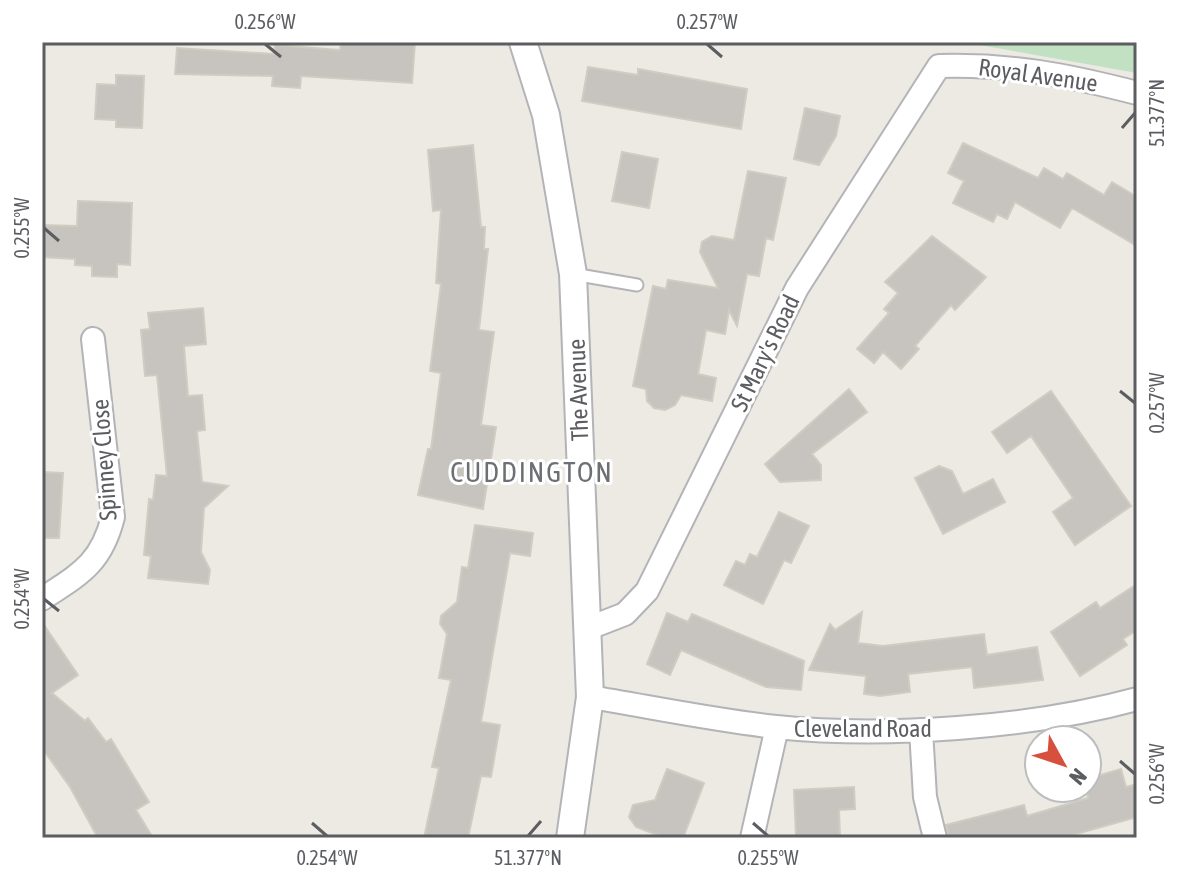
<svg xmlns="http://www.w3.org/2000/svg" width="1179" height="880" font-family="'Asap Condensed',sans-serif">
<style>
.green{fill:#c1e1c2}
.building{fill:#c7c4bf;stroke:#d0ccc1;stroke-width:2}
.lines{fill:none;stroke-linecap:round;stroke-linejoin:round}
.service-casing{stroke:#b3b4b8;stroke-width:15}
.minor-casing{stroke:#b3b4b8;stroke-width:26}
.tertiary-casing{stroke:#b3b4b8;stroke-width:30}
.service{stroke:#fff;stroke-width:11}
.minor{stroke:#fff;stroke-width:22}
.tertiary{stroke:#fff;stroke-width:26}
.ticks{fill:none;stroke:#5b5d61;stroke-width:3}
.labels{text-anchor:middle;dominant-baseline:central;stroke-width:6;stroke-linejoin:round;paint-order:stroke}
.street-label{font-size:24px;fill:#5b5d61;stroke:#fff}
.quarter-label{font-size:28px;letter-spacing:2px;fill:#6c6f73;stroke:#fff}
.neatline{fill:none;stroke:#5b5d61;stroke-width:3}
.ticks-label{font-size:20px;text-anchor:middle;fill:#5b5d61}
</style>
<rect width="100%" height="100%" fill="#eceae2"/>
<path class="green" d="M963 42H1137V73Z"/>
<path class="building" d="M341 42 388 45V42H415L412 83 301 76 300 88 272 86 273 76 175 74 177 48 274 54 275 45 340 50Z
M588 67 638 75V69L747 89 741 129 582 101Z
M116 75 144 76 142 128 116 127V120L95 119 97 84 116 85Z
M805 108 840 116 836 136 819 165 794 159Z
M963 143 1038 178 1044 168 1063 179 1067 173 1104 195 1112 182 1137 197V246L1072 208 1060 228 1015 202 1007 219 997 214 993 222 953 203 964 181 948 173Z
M473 145 481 227H485L484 249H488L479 330 494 332 481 425 496 427 483 509 418 495 428 449H431L441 373 430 371 441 284 436 283 441 210 433 211 428 150Z
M622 152 658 159 649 208 612 201Z
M748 171 786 178 773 240 766 238 759 276 747 274 737 326 729 310 725 334 706 330 698 374 716 378 712 401 681 395 675 405 665 410 654 408 647 401 646 389 633 386 653 286 666 289 668 280 718 288 700 252 702 242 712 236 734 240Z
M78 201 132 203 130 265 117 264V277L92 276V266L75 265V259L42 257V225L77 226Z
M932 236 986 277 955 310 951 305 915 346 919 349 901 369 883 352 874 363 857 349 889 313 884 309 898 293 885 282Z
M203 308 206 344 184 346 188 396 202 395 205 430 197 431 202 482 228 486 204 508 201 552 210 570 208 584 148 578 151 556 144 555 149 499 153 500 156 475 167 476 157 375 145 376 141 330 150 329 148 313Z
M849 389 867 412 812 454 821 465V480L780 482 765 464Z
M1051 391 1131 506 1075 545 1053 512 1073 498 1031 436 1007 453 992 432Z
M939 466 952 471 963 494 993 479 1005 502 943 534 915 478Z
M42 472 63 473 59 538H42Z
M779 512 809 526 791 563 784 560 763 604 724 585 736 561 745 565 750 554 757 557Z
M475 525 533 533 530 556 510 553 481 722 500 725 491 777 481 776 468 838H424L439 768 432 767 451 680 439 678 447 634 440 624 441 616 457 602 462 567 468 568Z
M1137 584V630L1123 639 1127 645 1080 676 1051 632 1096 602 1100 608Z
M862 612 858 643 883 646 984 634 987 655 1037 647 1043 680 974 688 972 667 908 674 910 692 880 696 864 694 866 676 809 670 830 624 835 630Z
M667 613 688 622 692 614 804 661 801 690 766 687 681 650 670 675 647 664Z
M42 622 78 675 52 693 85 721 88 718 106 742 111 739 149 802 136 810 153 838H98L70 787 42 748Z
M667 769 704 783 683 838H665L636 827 629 817 633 805 655 800Z
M1121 769 1126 787 1137 784V817L1062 838H949L946 825 1024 805 1027 816 1088 798 1087 779Z
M854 787 855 809 839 810 840 838H796L794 790Z"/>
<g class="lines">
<defs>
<path id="service" d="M573 274 637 285"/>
<path id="minor" d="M42 599C80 574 101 564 113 517L93 339
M589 628 625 614 647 591 797 288 939 66C1012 64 1067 75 1137 93
M590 697C651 707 713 720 776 727 885 738 1031 728 1137 699
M921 730 925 797 935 838
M752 838 777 727"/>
<path id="tertiary" d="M523 42 546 115 573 274 590 697 570 838"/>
</defs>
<use href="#service" class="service-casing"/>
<use href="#minor" class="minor-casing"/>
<use href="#tertiary" class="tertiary-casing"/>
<use href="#service" class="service"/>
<use href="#minor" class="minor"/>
<use href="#tertiary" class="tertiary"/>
</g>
<path class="ticks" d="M265 44 281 57M707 44 722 57M1122 128 1135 113M44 228 59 241M1120 391 1135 403M44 599 59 611M1120 761 1135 774M312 823 327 836M753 823 768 836M528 836 541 821"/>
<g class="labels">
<g class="street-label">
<text transform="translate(1038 75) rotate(8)">Royal Avenue</text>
<text transform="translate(765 353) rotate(-64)">St Mary's Road</text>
<text transform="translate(578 390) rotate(-92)">The Avenue</text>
<text transform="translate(104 460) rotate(-94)">Spinney Close</text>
<text x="863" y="728">Cleveland Road</text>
</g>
<g class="quarter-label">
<text x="532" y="472">CUDDINGTON</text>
</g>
</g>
<rect width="1179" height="880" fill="none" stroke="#ffffff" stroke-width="88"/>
<g transform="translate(1063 764) rotate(130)"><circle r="38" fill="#ffffff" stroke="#bdbec0" stroke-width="2"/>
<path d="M0-6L14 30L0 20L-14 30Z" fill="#d7503d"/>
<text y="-12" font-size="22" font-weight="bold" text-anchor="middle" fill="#5b5d61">N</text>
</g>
<rect x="44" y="44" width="1091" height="792" class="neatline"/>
<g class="ticks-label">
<text x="265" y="29">0.256°W</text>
<text x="707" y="29">0.257°W</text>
<text transform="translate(1157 113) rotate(-90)" y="7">51.377°N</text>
<text transform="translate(22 228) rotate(-90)" y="7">0.255°W</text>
<text transform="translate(1157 403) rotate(-90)" y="7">0.257°W</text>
<text transform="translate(22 599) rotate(-90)" y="7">0.254°W</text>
<text transform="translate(1157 774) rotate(-90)" y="7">0.256°W</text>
<text x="327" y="865">0.254°W</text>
<text x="528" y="865">51.377°N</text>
<text x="768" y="865">0.255°W</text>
</g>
</svg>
